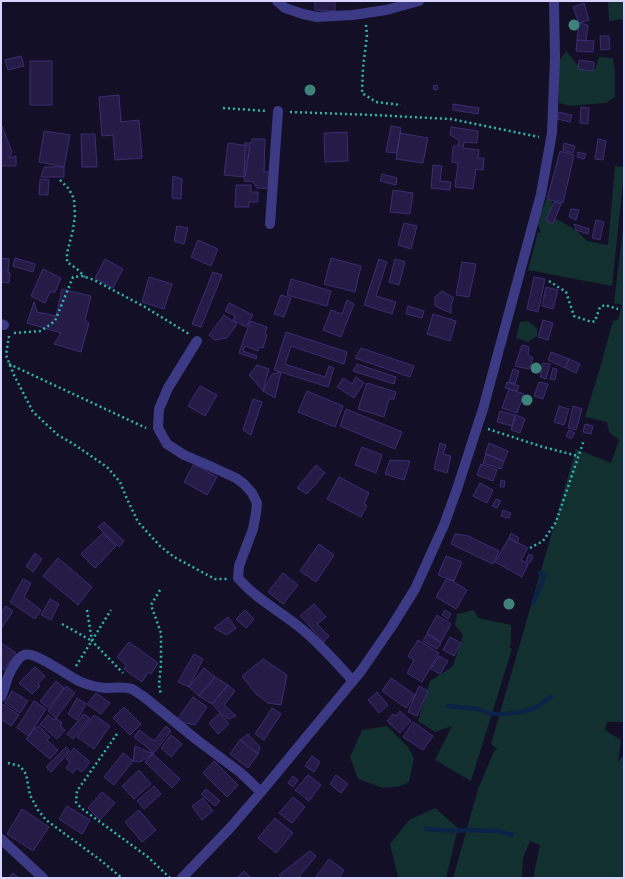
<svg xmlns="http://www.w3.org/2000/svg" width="625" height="879" font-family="'IBM Plex Sans',sans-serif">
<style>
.green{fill:#12302f}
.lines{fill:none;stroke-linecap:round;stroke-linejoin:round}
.stream{stroke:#0c2248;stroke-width:4.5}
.building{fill:#241b47;stroke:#3b2d73}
.path{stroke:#2fb8b0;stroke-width:2.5;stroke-dasharray:2 3;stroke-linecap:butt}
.street{stroke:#3d3a85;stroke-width:10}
.tree{fill:#3d827b}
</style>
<rect width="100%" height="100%" fill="#130f26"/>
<path class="green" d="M608 1H624V19L609 21Z
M566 51 581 69H595L599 57 613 58 615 71V97L606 103 593 104 570 106 559 103 558 63Z
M615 166 624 167V173L612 286 528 270 538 232 541 233 537 221 548 196 552 199 551 216 576 230 587 241 608 245Z
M624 220V722H607L605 730 621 740 618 762 624 754V878H533L540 845 530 841 523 858 522 878H453L478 789 494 751 497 749 491 744 576 449 611 463 619 440 609 432 607 422 585 417 600 368 613 321 618 320 622 305 614 303Z
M528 321 537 328V336L528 342 516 338 520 322Z
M474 610 478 618 511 625V644L509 647 512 649 471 781 435 760 452 726 435 732 418 721 430 681 453 666 463 635 455 625 457 614Z
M387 726 407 746 414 758 409 782 400 786 383 788 358 779 350 757 362 730Z
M435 808 458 828 446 878H396L398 877 390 844 409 820Z"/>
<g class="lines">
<path class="stream" d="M533 603 545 575 540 573
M448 706 478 709 491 714H503L520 712 535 708 551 697
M426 829 452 831 470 830 497 831 512 835"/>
</g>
<path class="building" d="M315 1H335V11L315 10Z
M584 3 589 20 579 23 573 7Z
M579 23 588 25 586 41 577 40Z
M600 36H609L610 49 601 50Z
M577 40 594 41 593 52 576 51Z
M21 56 24 66 8 70 5 60Z
M579 60 594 62 593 71 578 69Z
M30 61H52V105H30Z
M437 85 438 89 434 90 433 86Z
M119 95 121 122 139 120 142 158 115 160 113 135 102 136 99 97Z
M453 104 479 108 478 114 453 110Z
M581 107 589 108 588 124 580 123Z
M559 112 572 115 570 122 557 119Z
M1 126H2L12 152 9 158 16 156V166H1Z
M391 126 401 128 397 153 386 152Z
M451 127 478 131 477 143 464 142 463 148 479 150 478 158H484L483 170 476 169 473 189 455 187 458 163 452 162 453 146H458L459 140 450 135Z
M44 131 70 135 64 167 39 162Z
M347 132 348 161 325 162 324 133Z
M400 133 428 138 423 163 396 159Z
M81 134H95L97 167H82Z
M252 139H265L264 172H272V189L257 188 253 182 244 181 245 143H252Z
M598 139 606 141 603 160 595 159Z
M228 143 250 146 245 177 224 175Z
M564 143 575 146 573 153 563 150Z
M560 151 574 155 563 203 547 199Z
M578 152 586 154 584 159 577 157Z
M433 165 442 166 440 181 451 182 450 190 431 188Z
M44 167H64V177H41Z
M382 174 397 178 396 185 380 181Z
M173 176 182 179 181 199 172 198Z
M40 179 49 180 48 195H39Z
M236 185H251V192H258V202H249V207H235Z
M393 190 413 193 410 214 390 212Z
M554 202 561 204 553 224 546 220Z
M571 209 579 210 576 220 569 217Z
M596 220 604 222 600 240 592 238Z
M404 223 417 226 411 249 398 245Z
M574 224 589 229 588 234 576 230Z
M177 226 188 228 184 244 174 241Z
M198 240 218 249 211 266 191 257Z
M1 258 9 259 8 272 10 273 9 283 2 282 1 288Z
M15 258 35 264 33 272 13 266Z
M331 258 361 266 355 292 324 284Z
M105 259 123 269 113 288 95 278Z
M379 259 387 262 376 296 396 302 392 314 364 305Z
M395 259 405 262 399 285 389 282Z
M462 262 476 264 469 297 456 295Z
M43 269 61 278 55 292H50L45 303 31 296Z
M213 272 222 275 201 327 192 324Z
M149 277 172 284 164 309 142 302Z
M534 277 545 279 538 312 527 309Z
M291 279 331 291 327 306 287 295Z
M546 287 558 290 553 309 542 306Z
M62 289 91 296 85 320 89 323 81 352 54 344 61 333 27 323 34 302 37 312 56 316Z
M442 291 454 298 451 305V313L435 306V297Z
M281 295 291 298 284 317 274 314Z
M347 300 354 304 341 337 323 330 331 310 342 314Z
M229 303 253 315 246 327 233 320 235 316 225 311Z
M408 306 424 311 422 318 406 314Z
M433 314 456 321 450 341 427 334Z
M224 315 237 324 227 338 215 340 209 335Z
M543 320 553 323 548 340 538 337Z
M250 321 267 327 265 334 267 335 263 348 259 347 258 351 245 346 243 351 257 356 256 359 239 353Z
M286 332 347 352 344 364 291 346 285 364 325 377 329 366 334 368 328 387 274 370Z
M522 345 529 347 528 355 533 358 529 369 515 366Z
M361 348 414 366 410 377 355 358Z
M551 352 569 359 565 368 548 360Z
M569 359 580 364 576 373 565 368Z
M543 363 550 364 546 379 540 377Z
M357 364 396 377 394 384 353 371Z
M257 365 269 369 263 391 249 375Z
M553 368 557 369 555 380 550 379Z
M513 369 519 371 515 384 509 382Z
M281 372 275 398 263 391 272 374Z
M356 377 364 383 354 398 337 387 343 378 352 384Z
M507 382 519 386 517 391 505 388Z
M539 382 548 384 543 399 534 396Z
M367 383 396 392 394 399H389L384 417 358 409Z
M200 386 217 395 205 416 188 406Z
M509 389 524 394 517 413 502 408Z
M307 391 343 406 335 427 298 412Z
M253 399 262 402 251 435 243 430Z
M559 406 569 409 564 425 554 422Z
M573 406 582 409 576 430 568 428Z
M346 409 402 432 395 449 340 426Z
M500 411 515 415 512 426 497 422Z
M516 415 525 419 520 433 511 430Z
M585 424 593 426 591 434 583 432Z
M569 430 575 433 571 439 566 436Z
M440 443 446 445 443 454 451 456 447 473 434 469Z
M489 443 508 451 504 461 485 454Z
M362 447 382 455 376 473 355 465Z
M486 454 504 461 501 469 483 463Z
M390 460 410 461 404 480 385 474Z
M194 464 217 477 207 495 184 482Z
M481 464 497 470 493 481 477 475Z
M316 465 325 473 307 494 297 488Z
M339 477 369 493 364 504 367 506 361 517 327 499Z
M501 480 505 481 504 487H500Z
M480 483 493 490 487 503 473 496Z
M496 499 501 501 497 508 492 506Z
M503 510 511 513 509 518 501 516Z
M104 522 124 541 119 547 98 527Z
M103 533 116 546 95 568 81 554Z
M511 533 519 538 517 543 509 538Z
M455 534 468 536 499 551 493 564 451 544Z
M509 538 528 548 521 560 528 564 522 577 495 562Z
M319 544 334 555 316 582 300 571Z
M35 553 42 559 33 572 26 566Z
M529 554 533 556 530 563 526 561Z
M446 556 462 562 454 581 438 575Z
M58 558 92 587 78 605 43 576Z
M283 573 298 585 283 604 268 592Z
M447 578 467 590 456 609 436 597Z
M23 579 31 583 24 597 41 610 35 619 10 602Z
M50 599 59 604 51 620 41 615Z
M314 604 326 617 317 624 329 636 324 642 300 616Z
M6 606 13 611 1 629V612Z
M245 610 254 619 246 628 236 619Z
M445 610 451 614 448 619 442 615Z
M437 615 451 624 441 642 427 633Z
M228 617 236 628 227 635 214 628Z
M427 634 441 643 437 649 423 641Z
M450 637 461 643 454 656 443 650Z
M418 640 439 653 422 682 407 673 414 660 408 656Z
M129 642 158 663 151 674 148 672 142 682 124 669 126 665 117 657Z
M1 643 16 653 4 670 1 668Z
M194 654 203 659 189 687 178 682Z
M439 656 448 661 440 674 431 669Z
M263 659 287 675 281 705 268 703 256 694 242 676Z
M35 667 45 676 38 684 40 686 32 694 19 683Z
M204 668 215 677 199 696 189 687Z
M215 677 228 685 212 704 199 696Z
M391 678 415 695 406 708 382 691Z
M56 681 64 688 48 708 40 701Z
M228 685 235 691 224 705 236 716 229 719 220 713 212 704Z
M66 686 75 693 56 718 48 711Z
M419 686 428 691 417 716 408 712Z
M12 691 28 701 20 713 5 703Z
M377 692 388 705 379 713 368 700Z
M96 693 110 703 101 714 87 704Z
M193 697 207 707 195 725 176 721Z
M77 698 86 704 77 720 68 714Z
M34 701 46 709 29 736 17 728Z
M3 704 19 715 11 726 1 719V707Z
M124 707 141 724 130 735 113 718Z
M272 708 281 714 264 740 255 734Z
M400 711 411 721 400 733 387 721 393 714 396 716Z
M220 713 229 724 218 734 209 723Z
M84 714 90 718 73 739 67 734Z
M48 715 54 720 56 718 62 723 60 726 65 730 57 739 40 724Z
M94 715 110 726 94 749 77 737Z
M413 722 433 736 423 750 403 737Z
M39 726 50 737 47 740 58 750 50 759 26 739 33 730Z
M166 726 171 731 153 754 148 748 134 737 139 730 154 741Z
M248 734 260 747 258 754 240 740Z
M171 735 182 744 171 757 161 748Z
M240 740 258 754 248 768 230 754Z
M135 746 153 754 140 762 133 761Z
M66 747 70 751 51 772 46 767Z
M74 748 90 762 82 772 77 768 73 773 66 768 70 762 66 759Z
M123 753 133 761 114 785 104 777Z
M153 754 180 779 172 788 145 762Z
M312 756 320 762 314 772 305 766Z
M214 761 238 785 227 797 203 773Z
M139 770 151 784 134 799 122 786Z
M308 775 321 785 309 801 295 790Z
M336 775 348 784 341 793 330 784Z
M293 776 298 780 293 787 288 783Z
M154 786 161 794 144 809 137 801Z
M206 789 220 801 215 806 201 794Z
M102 792 115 803 100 820 88 808Z
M293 797 305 807 292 823 279 813Z
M203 798 213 811 202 820 192 806Z
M67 806 90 820 82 834 59 819Z
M22 809 49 827 33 851 7 834Z
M139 810 156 830 142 842 125 822Z
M275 818 293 833 276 853 258 838Z
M310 851 316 856 298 878H282L279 875Z
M329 859 344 870 339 878H315Z
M244 871 251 878H237Z
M13 873 19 878H8Z"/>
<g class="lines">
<path class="path" d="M366 25 367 35 363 68 362 93 376 102 401 105
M223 108 267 111
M290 112 373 115 451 119 539 137
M60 180 69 189 74 199 75 215 73 230 67 253V262L77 269 85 277
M549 281 566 292 574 316 592 322 595 321 600 307 605 305 618 309
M14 333 41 331 55 321 73 277 82 276 94 280 145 307 189 334
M9 336 6 355 14 375 33 412 58 435 75 445 107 467 120 482 127 499 138 522 160 546 174 557 215 579H228
M9 364 146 428
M488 429 543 447 578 456
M530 548 543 541 556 522 584 440
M160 590 151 605 161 633V664L159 685 161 695
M87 610 92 641 123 673
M62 624 92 641
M76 666 111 610
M117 734 77 791 76 802 81 808 148 857 170 878
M8 763 20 766 26 774 30 795 38 810 46 820 99 859 122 878"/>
<path class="street" d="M277 1 285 8 303 14 317 17 353 15 386 10 419 1
M270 224 278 111
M1 324 4 325
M197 341 168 388 159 409 158 428 167 444 184 455 203 463 236 478 244 484 252 493 257 503 256 513 253 529 239 566 238 578C257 600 282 612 303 630 322 646 337 663 353 681
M1 697C5 689 5 684 8 677 10 671 18 657 24 655 34 650 69 677 81 682 88 685 97 687 105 688 114 688 123 686 132 689 136 691 139 694 143 696L197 740 241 773 261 792
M1 839 43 878
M182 878 230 828 261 792 361 671 392 626 415 589 444 525 457 489 483 409 541 194 552 133 555 58 554 1"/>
</g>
<g class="tree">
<circle cx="574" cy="25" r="5.5"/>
<circle cx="310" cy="90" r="5.5"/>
<circle cx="536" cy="368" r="5.5"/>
<circle cx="527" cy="400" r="5.5"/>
<circle cx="509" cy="604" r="5.5"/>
</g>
<rect width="625" height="879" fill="none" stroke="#d9d4ff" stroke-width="4"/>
</svg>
